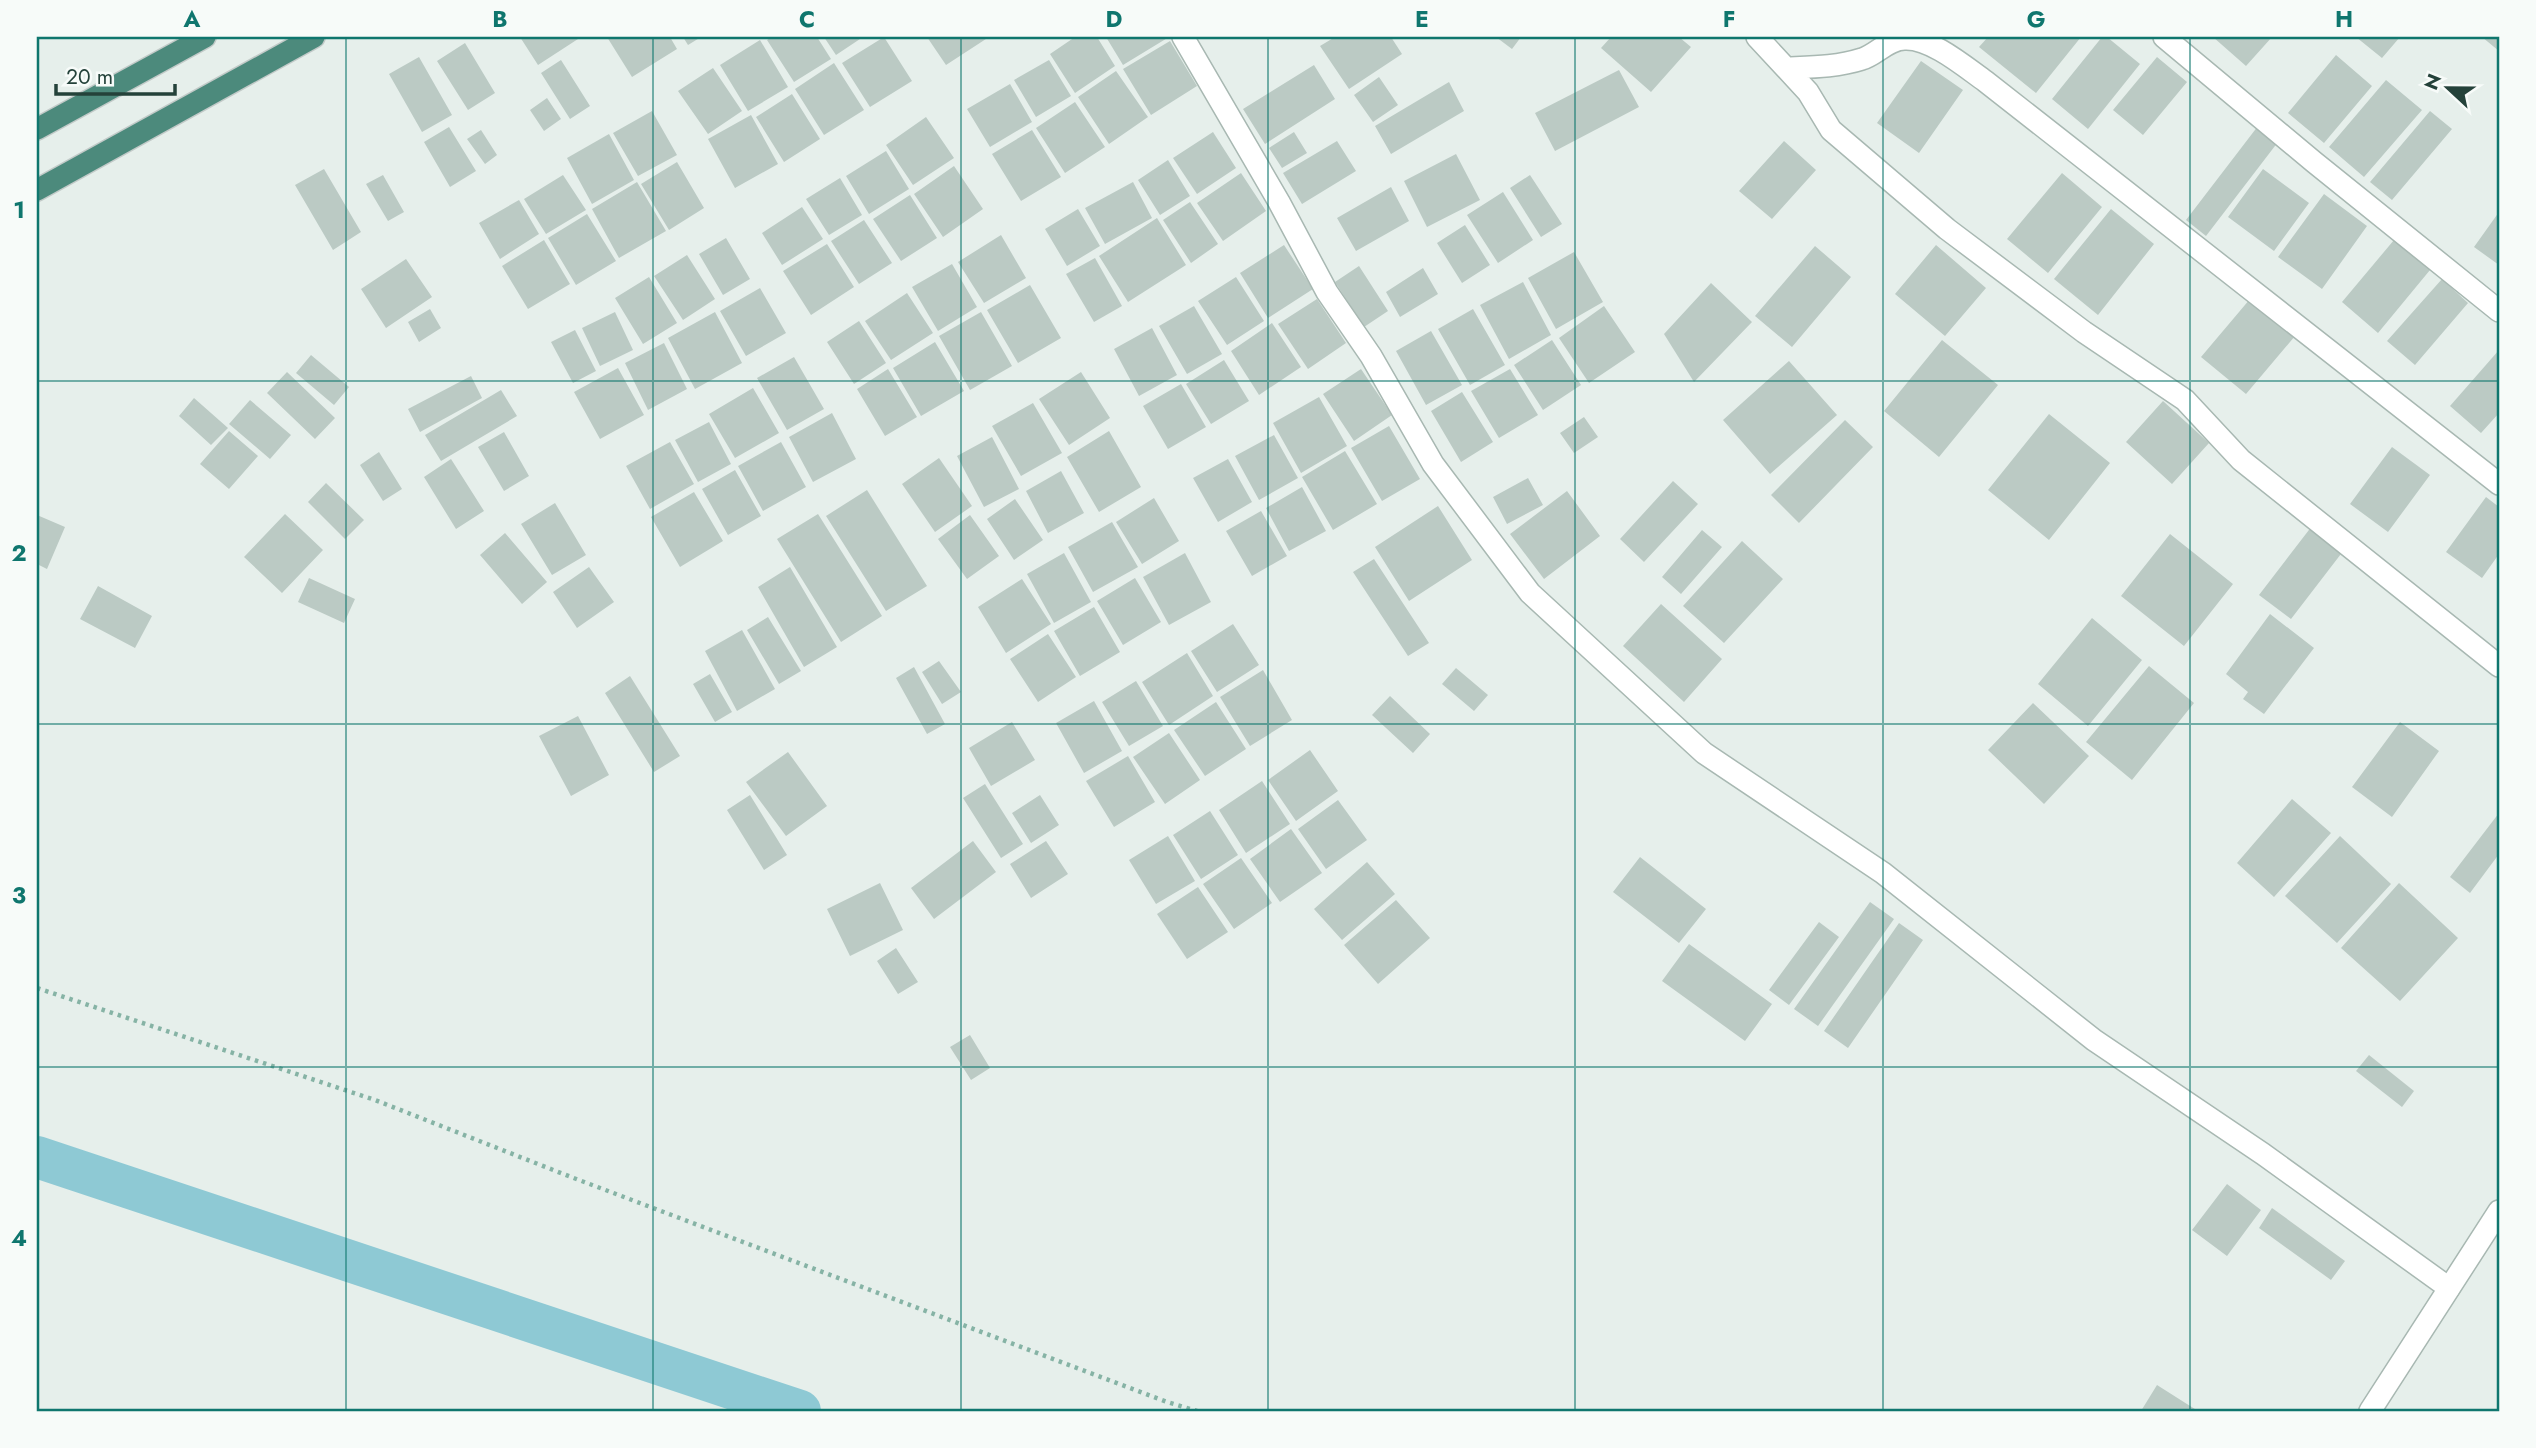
<svg xmlns="http://www.w3.org/2000/svg" width="2536" height="1448" font-family="Jost,sans-serif">
<style>
.lines{fill:none;stroke-linecap:round;stroke-linejoin:round}
.canal{stroke:#8ec9d4;stroke-width:42}
.building{fill:#bbcac4}
.minor-casing{stroke:#a8b8b2;stroke-width:24}
.tertiary-casing{stroke:#a8b8b2;stroke-width:24}
.trunk-casing{stroke:#c2cac8;stroke-width:24}
.path{stroke:#86b3a5;stroke-width:4.5;stroke-dasharray:3.5 5;stroke-linecap:butt}
.minor{stroke:#fff;stroke-width:21}
.tertiary{stroke:#fff;stroke-width:21}
.trunk{stroke:#4c8a7c;stroke-width:21}
.grid{fill:none;stroke:#0f766e;stroke-width:2;stroke-opacity:0.55}
.neatline{fill:none;stroke:#0f766e;stroke-width:2.5}
.grid-label{font-size:23px;text-anchor:middle;font-weight:bold;fill:#0f766e}
</style>
<rect width="100%" height="100%" fill="#e6efeb"/>
<g class="lines">
<path class="canal" d="M37 1157 800 1411"/>
</g>
<path class="building" d="M520 37H577L578 39 538 65Z
M607 37H670L677 49 632 77Z
M683 37H701L688 45Z
M772 37H817L831 59 794 82 767 40Z
M824 37H863L836 55Z
M884 37 912 81 870 107 842 63Z
M927 37H989L946 65Z
M1075 37H1097L1115 66 1075 93 1050 54Z
M1106 37H1169L1123 65Z
M1335 37H1391L1402 54 1349 89 1320 46Z
M1496 37H1521L1512 49Z
M1611 37H1679L1691 47 1651 92 1601 48Z
M1988 37H2081L2036 93 1979 47Z
M2102 37H2107L2140 64 2088 129 2052 99Z
M2213 37H2272L2246 66Z
M2356 37H2400L2382 58Z
M2482 37H2499V51Z
M760 40 788 87 748 111 720 65Z
M1170 41 1197 86 1151 115 1123 69Z
M465 43 495 93 468 110 437 61Z
M2336 55 2372 86 2324 143 2288 113Z
M419 57 452 115 422 132 389 74Z
M2157 57 2187 82 2143 135 2113 110Z
M561 60 590 106 570 119 541 73Z
M1049 60 1071 96 1036 117 1014 80Z
M1921 61 1963 90 1919 153 1877 123Z
M834 63 864 110 824 135 795 89Z
M1314 65 1335 99 1265 144 1243 109Z
M713 68 742 111 708 134 678 91Z
M1619 70 1639 107 1555 151 1535 113Z
M1116 71 1148 117 1109 144 1078 97Z
M1379 77 1398 105 1373 122 1354 95Z
M2386 80 2422 110 2364 177 2329 147Z
M1449 82 1464 111 1391 154 1375 126Z
M1010 84 1032 122 990 147 967 109Z
M792 94 820 139 784 162 756 117Z
M547 98 561 119 544 131 530 110Z
M1075 102 1105 147 1065 173 1036 128Z
M652 111 677 155 638 176 613 133Z
M2430 111 2452 129 2392 200 2370 182Z
M751 115 778 164 735 188 708 139Z
M926 117 954 158 913 185 886 145Z
M2258 126 2278 142 2206 236 2186 220Z
M449 127 476 171 450 187 424 142Z
M481 130 497 155 485 164 467 139Z
M1032 130 1061 177 1021 201 992 154Z
M1213 132 1236 168 1197 194 1173 158Z
M1294 132 1307 153 1282 168 1269 148Z
M609 134 634 180 592 204 567 158Z
M1337 141 1356 171 1302 204 1283 173Z
M1784 141 1816 170 1772 219 1739 191Z
M886 151 909 189 869 214 846 176Z
M1456 154 1480 200 1427 227 1404 181Z
M1168 160 1190 196 1160 215 1138 180Z
M677 162 704 208 669 230 641 184Z
M954 166 983 209 943 237 914 194Z
M324 169 361 232 333 250 295 185Z
M2263 169 2309 203 2274 251 2228 217Z
M1241 173 1266 211 1223 241 1197 203Z
M2062 173 2102 207 2048 273 2007 239Z
M383 175 404 212 388 221 366 184Z
M563 175 586 210 546 234 524 199Z
M1530 175 1562 224 1541 237 1510 188Z
M840 178 862 215 829 235 806 199Z
M637 182 666 231 619 258 592 209Z
M1133 182 1152 218 1105 244 1085 208Z
M1391 187 1409 221 1356 251 1337 218Z
M1503 192 1533 240 1498 263 1467 215Z
M2324 194 2367 226 2322 289 2278 257Z
M910 195 937 238 901 261 873 219Z
M519 200 539 234 500 259 479 223Z
M1190 202 1218 244 1191 263 1163 220Z
M802 207 823 239 782 265 762 233Z
M1078 209 1100 246 1067 266 1045 229Z
M2111 209 2154 244 2098 315 2054 279Z
M2499 212V265L2474 247Z
M587 214 616 261 576 285 548 238Z
M1157 218 1186 265 1128 302 1099 256Z
M864 220 892 263 859 284 831 241Z
M1465 225 1490 265 1462 283 1437 243Z
M1001 235 1026 278 984 303 958 262Z
M726 238 750 279 723 295 699 254Z
M544 240 570 284 528 309 502 266Z
M2394 240 2430 270 2378 333 2342 302Z
M827 244 854 287 811 315 783 271Z
M1284 245 1313 289 1268 318 1240 273Z
M1936 245 1986 288 1945 336 1895 294Z
M1815 246 1851 277 1792 347 1755 316Z
M1574 252 1603 302 1556 329 1528 278Z
M687 255 715 299 683 320 654 276Z
M1095 258 1122 306 1094 322 1066 274Z
M406 259 432 297 386 328 361 289Z
M952 264 977 307 938 331 912 287Z
M1359 266 1388 311 1364 327 1335 282Z
M1423 268 1438 294 1400 317 1386 292Z
M649 277 677 323 643 344 615 298Z
M1236 277 1264 321 1227 345 1198 301Z
M2442 279 2468 303 2415 365 2387 341Z
M1523 282 1551 335 1509 359 1480 305Z
M1711 283 1752 322 1694 382 1664 334Z
M1030 285 1061 338 1018 363 987 310Z
M760 288 786 333 746 356 720 311Z
M907 293 933 333 891 360 865 321Z
M1317 299 1346 343 1308 369 1278 324Z
M2250 299 2295 336 2246 394 2201 357Z
M1194 306 1222 354 1187 374 1159 326Z
M1604 306 1635 352 1589 383 1559 338Z
M430 309 441 328 419 342 408 322Z
M1473 309 1505 365 1470 385 1438 329Z
M615 312 633 350 600 366 582 328Z
M715 312 742 363 695 389 668 338Z
M981 312 1012 366 970 390 939 336Z
M859 321 886 363 854 384 827 342Z
M1272 323 1301 367 1259 395 1231 351Z
M1152 328 1177 375 1139 396 1114 349Z
M575 330 596 371 573 383 551 342Z
M1431 331 1462 385 1426 405 1396 351Z
M1552 340 1581 385 1543 410 1514 365Z
M1942 340 1998 385 1939 457 1884 411Z
M935 342 964 391 921 416 893 368Z
M664 343 687 389 648 410 625 363Z
M2499 350V413L2481 433 2450 406Z
M311 355 349 387 334 405 296 373Z
M794 357 824 409 787 430 757 378Z
M1224 360 1249 401 1211 424 1186 384Z
M1789 361 1837 415 1770 474 1723 420Z
M618 368 644 415 600 439 574 392Z
M888 369 917 417 885 436 857 389Z
M1361 369 1392 415 1354 441 1323 394Z
M1510 369 1538 415 1499 438 1471 391Z
M287 372 335 418 315 439 267 393Z
M1081 372 1110 418 1069 445 1039 399Z
M471 376 482 398 420 432 408 409Z
M1181 384 1206 427 1168 449 1143 406Z
M753 388 779 433 735 458 709 414Z
M501 390 517 416 441 461 425 435Z
M1462 392 1493 442 1461 462 1431 411Z
M1319 397 1347 446 1301 473 1273 423Z
M194 398 228 428 211 445 179 416Z
M250 400 291 435 270 459 229 424Z
M2163 401 2209 443 2172 484 2126 442Z
M1033 403 1062 453 1021 476 992 426Z
M832 413 856 459 813 482 789 437Z
M2049 414 2110 463 2049 540 1988 490Z
M1584 417 1598 437 1574 453 1560 433Z
M1845 420 1873 447 1799 523 1771 495Z
M709 422 731 464 698 482 675 440Z
M1389 426 1420 479 1382 501 1351 448Z
M229 431 258 456 229 489 200 464Z
M1109 431 1141 487 1099 512 1067 457Z
M504 432 529 476 504 491 478 447Z
M1274 435 1298 478 1259 500 1235 456Z
M992 437 1019 489 984 507 957 456Z
M670 442 694 484 650 509 626 466Z
M781 442 806 487 763 511 738 466Z
M2392 447 2430 475 2388 532 2350 504Z
M1345 451 1377 504 1333 530 1302 477Z
M379 452 402 489 383 501 360 465Z
M939 458 972 506 935 532 902 484Z
M451 459 484 511 456 529 424 477Z
M1228 459 1252 502 1218 522 1193 478Z
M735 470 761 516 728 535 702 489Z
M1061 471 1084 513 1048 533 1026 491Z
M1528 478 1543 505 1507 524 1493 497Z
M1673 481 1698 504 1644 562 1620 539Z
M326 483 364 520 345 539 308 502Z
M1302 487 1326 531 1289 551 1266 508Z
M867 490 927 586 886 611 826 516Z
M1567 491 1600 536 1544 579 1510 534Z
M694 492 723 541 680 567 651 517Z
M2486 497 2499 507V554L2482 578 2446 552Z
M1154 498 1179 541 1142 564 1116 522Z
M1015 499 1043 540 1014 560 987 519Z
M555 503 586 555 552 575 521 524Z
M1438 506 1472 560 1409 601 1375 547Z
M1261 511 1287 556 1252 576 1226 531Z
M285 514 323 550 282 593 244 557Z
M818 514 882 616 841 642 777 539Z
M37 515 65 527 47 569 37 564Z
M970 515 999 556 967 579 938 539Z
M1112 522 1138 567 1093 592 1068 547Z
M2312 526 2344 550 2291 619 2259 595Z
M1702 530 1722 547 1681 594 1662 577Z
M505 533 547 582 522 604 480 555Z
M2170 534 2233 584 2184 646 2121 596Z
M1742 541 1783 579 1724 643 1683 606Z
M1064 553 1091 602 1054 623 1027 574Z
M1185 553 1211 602 1169 625 1143 577Z
M1374 559 1429 643 1408 656 1353 572Z
M589 567 614 602 577 628 553 592Z
M790 567 837 647 804 667 758 587Z
M309 578 355 599 344 623 298 602Z
M1135 578 1161 622 1123 645 1097 601Z
M1022 579 1051 624 1006 653 978 607Z
M98 586 152 616 135 648 80 619Z
M1661 604 1722 659 1684 702 1623 646Z
M1094 607 1120 652 1080 676 1054 631Z
M2270 614 2314 648 2264 714 2243 699 2248 692 2226 674Z
M768 617 801 671 779 684 747 630Z
M2092 618 2142 660 2088 726 2038 684Z
M1233 624 1259 665 1217 692 1191 651Z
M742 630 775 689 737 711 705 651Z
M1048 634 1076 677 1038 702 1010 659Z
M1187 653 1213 696 1169 725 1142 682Z
M939 661 961 692 942 704 922 672Z
M2149 666 2194 703 2132 780 2086 742Z
M914 667 945 724 927 734 896 678Z
M1456 668 1488 695 1474 711 1442 684Z
M1263 670 1292 720 1250 746 1220 697Z
M710 674 732 712 715 722 693 684Z
M630 676 680 756 654 772 605 693Z
M1136 681 1163 726 1129 746 1102 702Z
M1390 696 1430 734 1413 753 1372 715Z
M1094 701 1122 751 1084 773 1056 723Z
M1216 702 1246 749 1205 776 1174 730Z
M2033 703 2089 756 2044 804 1988 750Z
M578 716 609 775 571 796 539 736Z
M1012 722 1035 760 991 786 969 748Z
M2400 722 2439 751 2392 817 2352 787Z
M1169 733 1200 780 1165 804 1133 757Z
M1310 750 1338 791 1296 821 1268 780Z
M788 752 827 806 786 836 746 782Z
M1128 756 1155 802 1114 827 1086 781Z
M1262 781 1290 824 1246 853 1219 810Z
M985 784 1023 844 1001 858 963 798Z
M750 795 787 855 764 870 727 810Z
M1040 795 1059 825 1031 843 1012 813Z
M2292 799 2331 833 2274 897 2237 863Z
M1338 800 1367 840 1326 869 1298 829Z
M1210 811 1238 855 1201 879 1173 835Z
M2499 813V854L2470 893 2450 877Z
M1291 829 1322 873 1280 902 1250 859Z
M1168 836 1195 881 1156 904 1129 860Z
M2340 836 2391 884 2337 943 2285 896Z
M973 841 996 872 934 919 911 888Z
M1046 841 1068 874 1031 898 1010 864Z
M1640 857 1706 909 1679 943 1613 892Z
M1241 858 1272 903 1234 929 1203 884Z
M1367 862 1395 894 1342 940 1314 909Z
M880 883 903 930 850 956 827 909Z
M2399 883 2458 938 2400 1001 2341 948Z
M1198 887 1228 932 1187 959 1157 914Z
M1396 900 1430 938 1378 984 1344 945Z
M1870 902 1894 919 1818 1026 1794 1009Z
M1819 922 1839 937 1789 1005 1769 990Z
M1899 923 1923 940 1848 1048 1824 1031Z
M1689 944 1772 1004 1745 1041 1662 981Z
M896 948 918 982 898 994 877 961Z
M970 1035 990 1068 971 1080 950 1047Z
M2369 1055 2414 1091 2402 1107 2356 1071Z
M2227 1184 2261 1210 2227 1256 2192 1230Z
M2272 1208 2345 1261 2331 1280 2259 1228Z
M2157 1385 2198 1411H2141Z"/>
<g class="lines">
<defs>
<path id="minor" d="M1183 37 1279 202 1327 292 1371 356 1433 464 1530 593 1704 753 1883 873 2094 1040 2263 1154 2449 1288
M1757 37 1808 92 1831 130 1947 229 2084 332 2185 400 2241 460 2499 666
M2164 37 2314 162 2499 311
M1787 68C1812 67 1837 67 1862 59 1876 55 1888 39 1905 39 1931 38 1964 66 1985 81L2499 484"/>
<path id="tertiary" d="M2370 1411 2499 1211"/>
<path id="trunk" d="M37 129 205 37
M37 190 314 37"/>
</defs>
<use href="#minor" class="minor-casing"/>
<use href="#tertiary" class="tertiary-casing"/>
<use href="#trunk" class="trunk-casing"/>
<path class="path" d="M37 988 375 1100 571 1177 1167 1402 1197 1411"/>
<use href="#minor" class="minor"/>
<use href="#tertiary" class="tertiary"/>
<use href="#trunk" class="trunk"/>
</g>
<path class="grid" d="M346 37V1411M653 37V1411M961 37V1411M1268 37V1411M1575 37V1411M1883 37V1411M2190 37V1411M37 381H2499M37 724H2499M37 1067H2499"/>
<rect width="2536" height="1448" fill="none" stroke="#f7fbf9" stroke-width="77"/>
<g transform="translate(2448 88) rotate(292)" stroke="#f7fbf9" stroke-width="5" paint-order="stroke">
<path d="M0-5L12 26L0 18L-12 26Z" fill="#24423a"/>
<text y="-10" font-size="19" font-weight="bold" text-anchor="middle" fill="#24423a">N</text>
</g>
<path d="M56 84v10h119v-10" fill="none" stroke="#24423a" stroke-width="3.5"/>
<text x="66" y="84" font-size="21" fill="#24423a" stroke="#f7fbf9" stroke-width="5" paint-order="stroke">20 m</text>
<rect x="38" y="38" width="2460" height="1372" class="neatline"/>
<g class="grid-label">
<text x="192" y="27">A</text>
<text x="500" y="27">B</text>
<text x="807" y="27">C</text>
<text x="1114" y="27">D</text>
<text x="1422" y="27">E</text>
<text x="1729" y="27">F</text>
<text x="2036" y="27">G</text>
<text x="2344" y="27">H</text>
<text x="19" y="218">1</text>
<text x="19" y="561">2</text>
<text x="19" y="903">3</text>
<text x="19" y="1246">4</text>
</g>
</svg>
